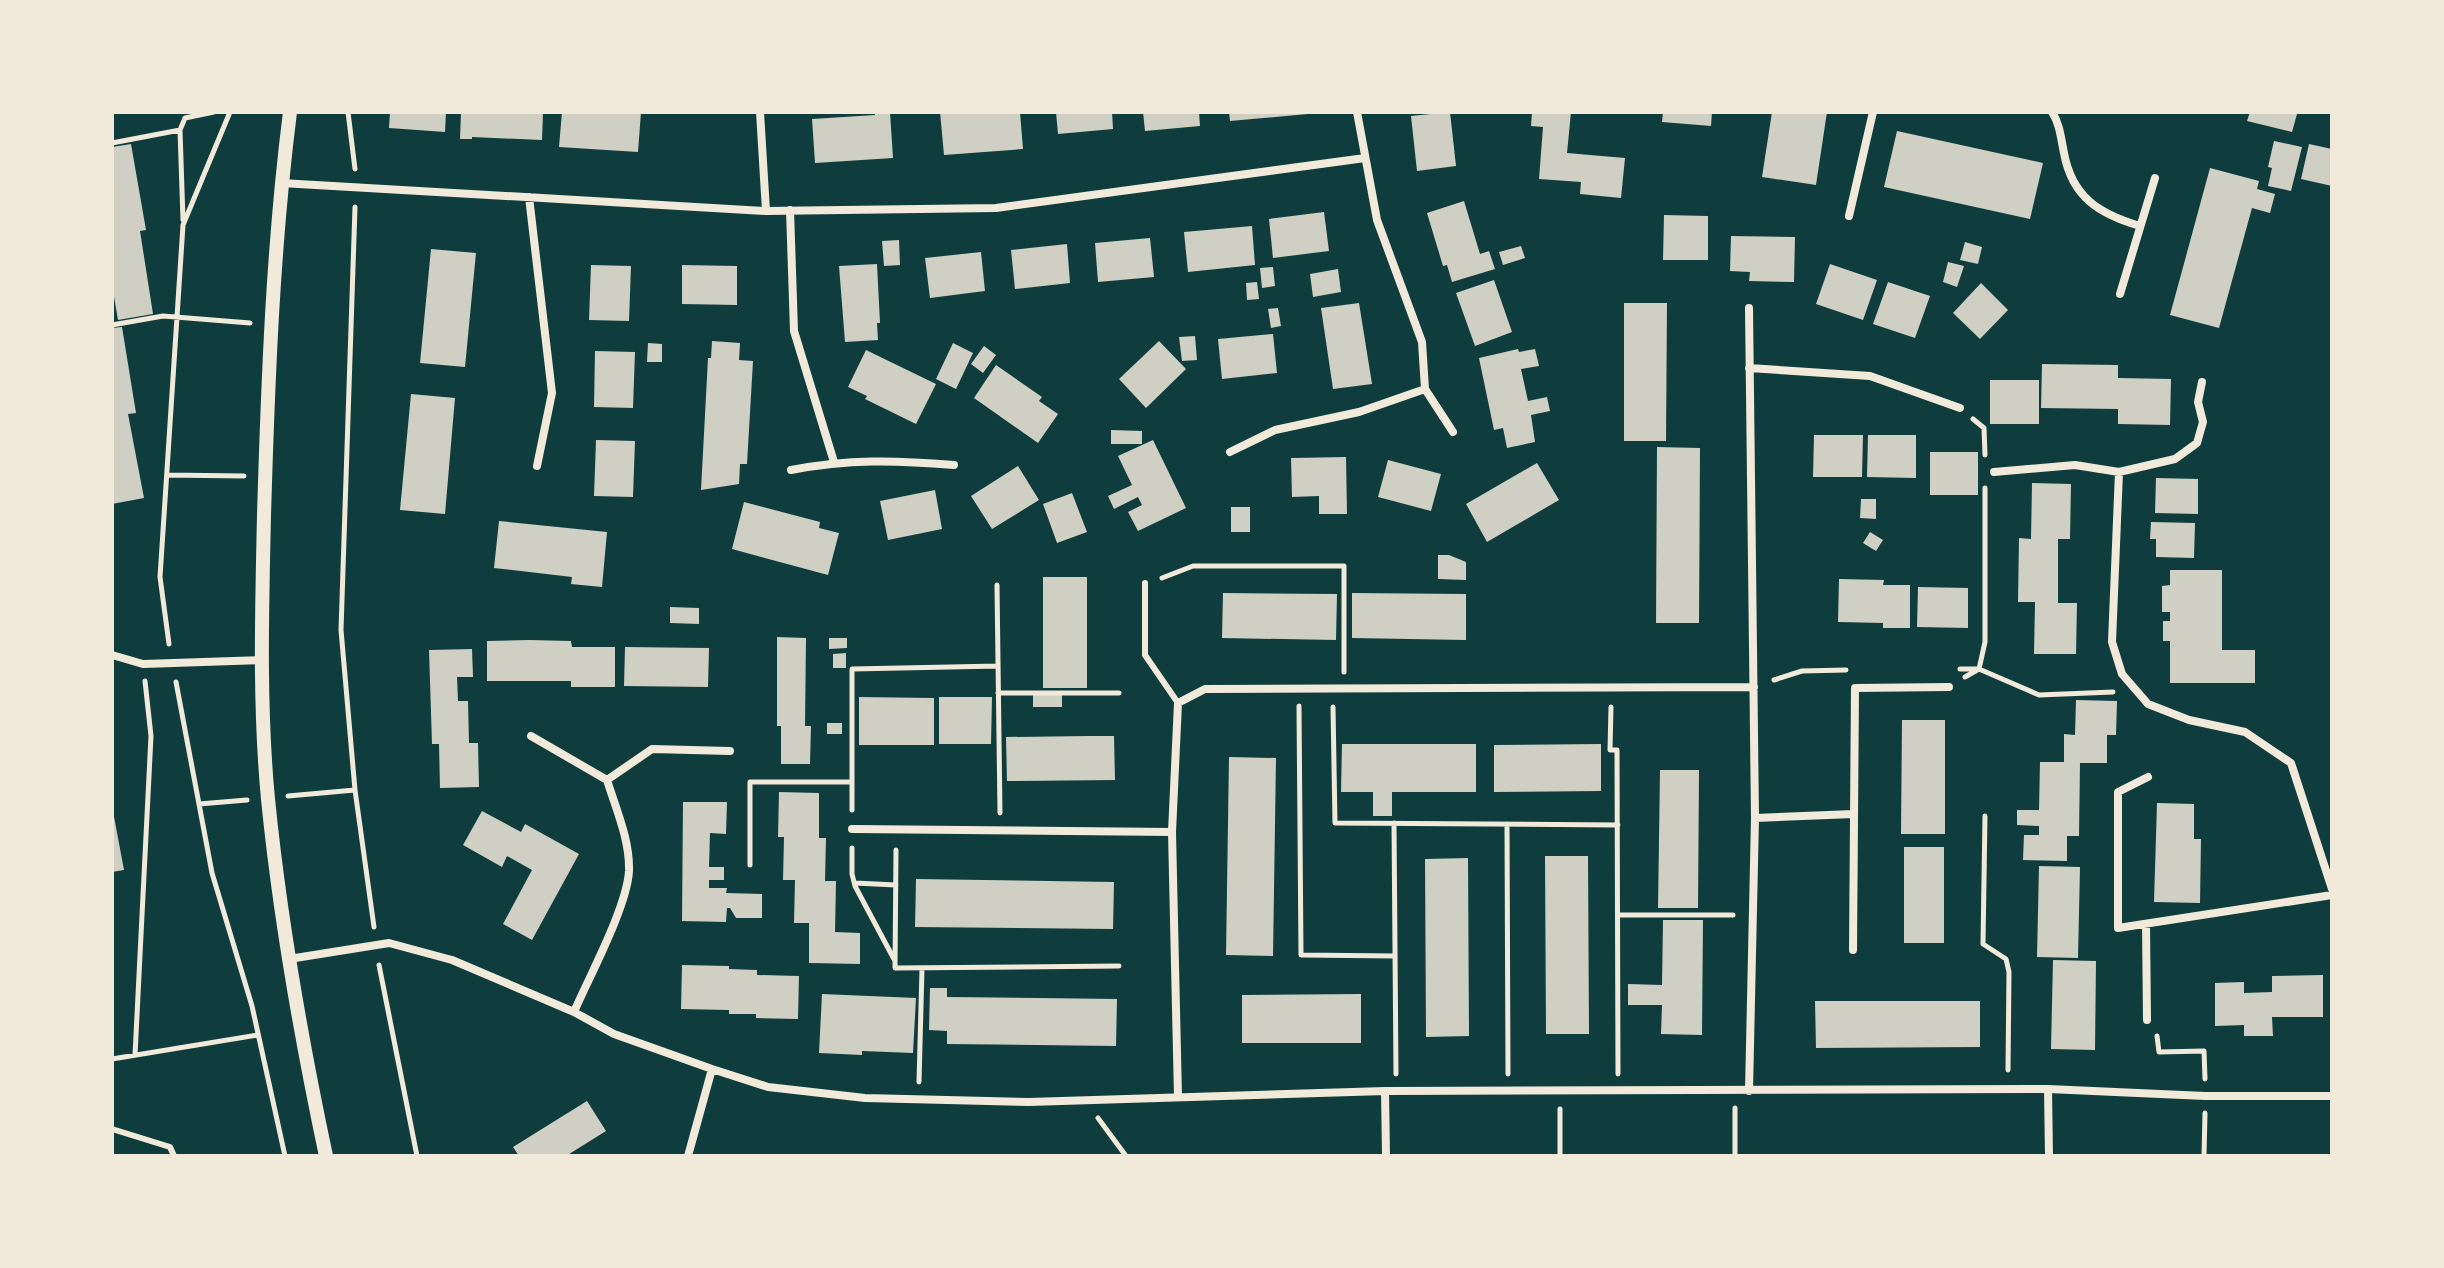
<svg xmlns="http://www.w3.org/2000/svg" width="2444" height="1268" font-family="'Roboto Condensed',sans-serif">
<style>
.building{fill:#cfcfc3}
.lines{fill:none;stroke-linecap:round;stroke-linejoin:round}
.path{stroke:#f1e9da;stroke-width:5}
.service{stroke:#f1e9da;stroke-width:6}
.minor{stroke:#f1e9da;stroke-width:8}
.tertiary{stroke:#f1e9da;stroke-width:14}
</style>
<rect width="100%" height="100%" fill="#0f3d3e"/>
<path class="building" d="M390 112H446L445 132 389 128Z
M461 112H543L542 140 472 137V139H460Z
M562 112H641L638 152 559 147Z
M875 112H890L893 158 815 163 812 119 875 115Z
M940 112H1020L1023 149 944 155Z
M1056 112H1112L1113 129 1058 134Z
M1143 112H1199L1200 126 1145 131Z
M1229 112H1308V114L1230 121Z
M1450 112 1456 166 1417 171 1411 116Z
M1532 112H1571L1567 153 1625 158 1621 198 1580 194 1581 182 1539 179 1543 127 1531 126Z
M1663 112H1712L1711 126 1662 122Z
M1772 112H1827L1816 185 1762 177Z
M2250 112H2289L2297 114 2292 132 2247 121Z
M1897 131 2043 163 2030 219 1884 187Z
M2274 141 2302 147 2291 191 2268 186 2272 168 2268 167Z
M131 144 146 230 140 231 153 314 118 320 112 285V147Z
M2309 144 2332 149V186L2301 179Z
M2210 168 2259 181 2257 189 2275 194 2270 213 2252 208 2219 328 2170 315Z
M1464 201 1480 254 1489 251 1495 269 1452 282 1447 265 1443 266 1427 213Z
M1324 212 1329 251 1273 258 1269 219Z
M1664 215 1708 216V260H1663Z
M1252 226 1255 265 1188 272 1184 232Z
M1731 236 1795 237 1794 282 1749 281 1750 272 1730 271Z
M1150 238 1154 277 1098 282 1095 243Z
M899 240 900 265 884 266 882 241Z
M1965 242 1982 247 1978 264 1960 260Z
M1067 244 1070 283 1015 289 1011 250Z
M1521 246 1525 258 1503 265 1499 252Z
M431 249 476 253 465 367 420 363Z
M981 252 985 291 930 298 925 258Z
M1948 262 1964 266 1957 287 1943 282Z
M877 264 880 323H877L878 340 845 342 839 266Z
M1830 264 1877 280 1863 320 1816 304Z
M591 265 631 266 629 321 589 320Z
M682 265 737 266V305L682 304Z
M1273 267 1275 286 1262 288 1260 268Z
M1338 269 1341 292 1313 297 1310 274Z
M1494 280 1512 332 1475 346 1456 293Z
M1257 282 1259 299 1247 300 1246 283Z
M1888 282 1930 296 1915 338 1873 324Z
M1981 283 2008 310 1980 339 1953 313Z
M1359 303 1372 384 1333 389 1321 308Z
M1624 303H1667L1666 441H1624Z
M1278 308 1281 326 1271 328 1268 309Z
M122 327 136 413 128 414 144 498 112 504V328Z
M1273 334 1277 373 1222 379 1218 339Z
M1195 336 1197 360 1182 361 1179 337Z
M712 341 740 343 739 360 753 361 747 464H740L739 484 701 490 708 358H711Z
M1159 341 1186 369 1146 408 1119 379Z
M648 343 662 344V362H647Z
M953 343 973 353 956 389 936 379Z
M984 346 996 355 983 373 971 364Z
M1518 349 1519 352 1535 349 1539 366 1521 369 1528 401 1547 397 1550 411 1531 415 1535 442 1507 448 1503 428 1494 430 1479 358Z
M866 350 936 384 916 424 865 399 867 396 848 387Z
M595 351 635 352 633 408 594 407Z
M2042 364 2118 365V378L2171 379 2170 425 2118 424V409L2041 408Z
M996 365 1042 397 1039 401 1058 414 1038 443 974 398Z
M1990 380H2039V424H1990Z
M411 394 455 398 445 514 400 510Z
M1111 430 1142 431V444H1111Z
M1814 435H1863L1862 477H1813Z
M1868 435H1916V478L1867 477Z
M596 440 635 441 633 497 594 496Z
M1153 440 1186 508 1138 531 1128 512 1142 505 1138 497 1114 509 1108 496 1132 485 1118 456Z
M1657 447 1700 448 1699 623H1656Z
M1930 452H1978V495H1930Z
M1346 457 1347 514H1319V496L1292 497 1291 458Z
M1388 460 1441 474 1431 511 1378 497Z
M1537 463 1559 500 1487 542 1466 504Z
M1018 466 1039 500 992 529 971 496Z
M2156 478 2198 479V514L2155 513Z
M2032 483 2071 484 2070 539H2058V603H2077L2076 654H2034L2035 602H2018L2019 538 2031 539Z
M935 490 942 529 888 540 880 501Z
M1072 493 1087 532 1057 543 1043 504Z
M1861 499H1876V519L1860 518Z
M744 502 820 522 819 528 839 533 828 575 732 549Z
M1231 507H1250V532H1231Z
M499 521 607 532 602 587 571 584 572 577 494 568Z
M2151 522 2195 523 2194 558 2156 557V539H2150Z
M1870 532 1883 540 1876 551 1863 543Z
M1438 555H1449L1466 562V580L1438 579Z
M2170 570H2222V650H2255V683H2170V641H2163V621H2170V612H2162V586L2170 585Z
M1043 577H1087V688H1043Z
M1839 579 1884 580 1883 585H1910V628H1883V623L1838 622Z
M1918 587 1968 588V628L1917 627Z
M1223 593 1337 594 1336 640 1222 638Z
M1352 593 1466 594V640L1352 638Z
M670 607 699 608V624L670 623Z
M777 637 806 638 805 726H811L810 764H781V726H777Z
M829 638H847V648L829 649Z
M529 640 571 641 572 647H615V687H571V681H487V641Z
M625 647 709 648 708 687 624 686Z
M472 649 473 677H457L458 701H468L469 743H478L479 787 440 788 439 744H432L429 650Z
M846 653V668H833V654Z
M1033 694H1062V707H1033Z
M859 697 934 698V745H859Z
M939 697H992L991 744H939Z
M2076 700 2117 701 2116 735H2107V763H2080L2079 836H2067V861L2023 860 2024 835H2039V826L2017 825V810H2039L2040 762H2064V734L2075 735Z
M1902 720H1945V834H1901Z
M827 723H842V734H827Z
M1088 736H1114L1115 780 1007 781 1006 737Z
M1342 744H1476V792H1392V816H1373V792H1341Z
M1601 744V791L1494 792V745Z
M1229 757 1276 758 1273 956 1226 955Z
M1660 770H1699L1698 908H1658Z
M779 792 819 793V838H826L825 881H836L835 932 860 933V964L809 963V923H794L795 880H783L784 837H778Z
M683 802H727L726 834 710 833 709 867H724V880H709V888H727L726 893 762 894V918H736L730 908H727L726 922 682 921Z
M2157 803 2194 804V839H2201L2200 903 2154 902Z
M112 806 124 870 112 872Z
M482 811 521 832 525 824 579 854 532 940 503 924 532 870 507 856 502 867 463 845Z
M1904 847H1944V943H1904Z
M1545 856H1588L1589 1034H1546Z
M1468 858 1469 1036 1426 1037 1425 859Z
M2039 866 2080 867 2078 958 2037 957Z
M916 879 1114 882 1113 929 915 927Z
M1663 920H1703L1702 1035 1661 1034 1662 1005H1628V984L1662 985Z
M2053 960 2096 961 2095 1050 2051 1049Z
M682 965 729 966V969L757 970V975L799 976 798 1019 756 1018V1014H729V1010L681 1009Z
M2323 975V1017H2272L2273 1036H2244V1025L2215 1026V983L2244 982V993L2272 992V976Z
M930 988H947V997L1117 999 1116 1046 947 1044V1031L929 1030Z
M822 994 916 998 913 1053 862 1051V1055L819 1053Z
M1361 994V1043H1242V995Z
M1815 1001H1980V1047L1816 1048Z
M587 1101 606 1131 566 1156H519L513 1147Z"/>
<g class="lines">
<path class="path" d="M348 112 355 169
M112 143 180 130
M355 207 341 630 355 790 374 927
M183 220 180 130 185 118 214 112
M112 325 163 316 250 323
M1973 419 1984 428 1985 455
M167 475 244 476
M1162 578 1193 566H1344V672
M997 585 1000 813
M169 644 160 577 183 225 230 112
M1960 669H1979L2039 695 2113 692
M1965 677 1979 669 1985 642V488
M1774 680 1802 671 1846 670
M176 682 212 873 252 1006 285 1156
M998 693H1119
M1299 706 1301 955 1395 956
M1333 707 1335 823 1618 825
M1611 707 1610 750H1617L1618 1074
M288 796 355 790
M199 804 247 800
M852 810V669L998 666
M1985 816 1983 944 2006 959 2009 972 2008 1070
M1394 823 1396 1074
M1507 824 1508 1074
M852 848V874L855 886 895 961
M896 850 895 968 1119 966
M750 865V782H852
M855 883 896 885
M1618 915H1733
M379 965 417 1156
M2157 1036 2159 1052 2204 1051 2205 1079
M135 1055 151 736 145 681
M112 1059 258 1035
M919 1082 922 969
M1735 1108V1156
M1098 1118 1126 1156
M1560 1156V1109
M2204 1156 2205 1113"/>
<path class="service" d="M1145 583V655L1178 703
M112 1129 170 1147 174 1156"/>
<path class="minor" d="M760 112 766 211
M1357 112 1377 220 1422 342 1425 389 1453 432
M2052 112C2060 124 2061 139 2064 153 2072 197 2099 214 2140 226
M281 183 766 211 996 208 1365 158
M529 197 552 393 537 466
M790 210 794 331 834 462
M1849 216 1873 112
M2120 294 2155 178
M1749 368 1870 376 1960 408
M1230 452 1275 430 1359 412 1425 389
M791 470C849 459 894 460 954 465
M1994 472 2075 465 2119 472 2175 459 2197 443 2203 422 2198 402 2202 382
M2119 472 2112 642 2122 674 2148 704 2189 720 2245 732 2291 763 2332 889
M112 655 143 664 261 660
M531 736 607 780C616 809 630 840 629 871 627 907 589 977 574 1012
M2148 777 2118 792V928L2332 895
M607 780 652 749 730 751
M1755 818 1853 814
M852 829 1172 832
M2146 924 2147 1020
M1853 950 1855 688 1949 687
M289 959 389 943 452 960 574 1012 614 1034 712 1069 768 1087 865 1098 1029 1102 1385 1091 2048 1089 2205 1096H2332
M2048 1089 2049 1156
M1385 1091 1386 1156
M1749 1091 1755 818 1749 308
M1178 1097 1172 832 1178 703 1205 689 1754 687
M688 1156 712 1069"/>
<path class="tertiary" d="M290 112C273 246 268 380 264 515 262 610 259 704 268 799 280 919 301 1038 326 1156"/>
</g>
<rect width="2444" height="1268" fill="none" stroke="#f1e9da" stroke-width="228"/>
</svg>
